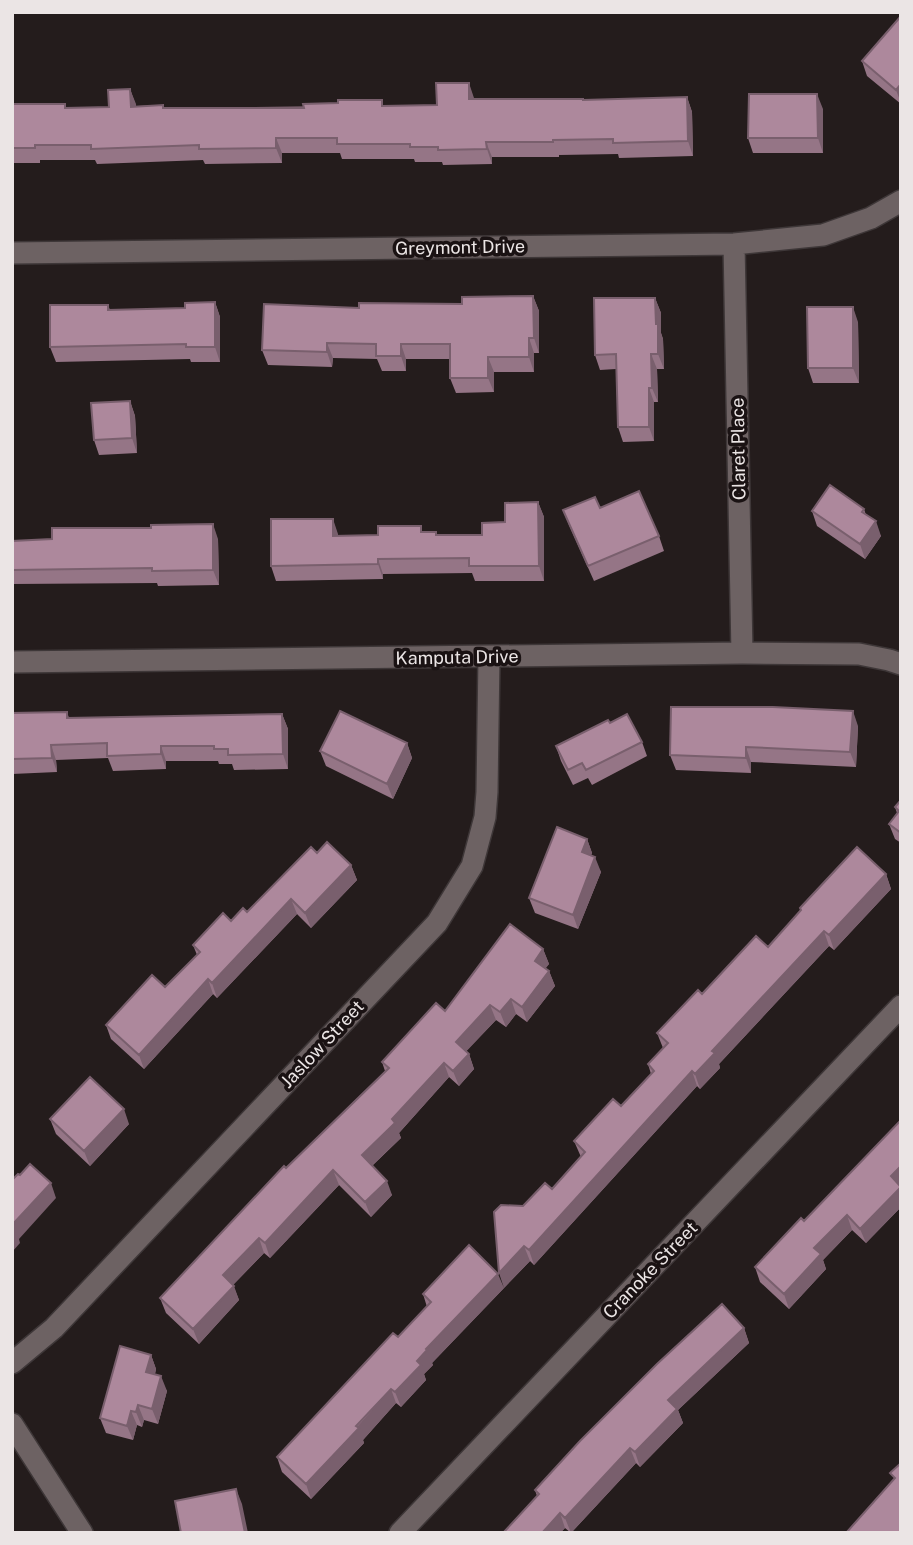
<svg xmlns="http://www.w3.org/2000/svg" width="913" height="1545" font-family="'Public Sans',sans-serif">
<style>
.lines{fill:none;stroke-linecap:round;stroke-linejoin:round}
.street-casing{stroke:#3e3738;stroke-width:24}
.street{stroke:#6d6263;stroke-width:21}
.wall{fill:#957586}
.shaded-wall{fill:#795f6d}
.building{fill:#ad889c;stroke:#795f6d;stroke-width:2}
.labels{text-anchor:middle;dominant-baseline:central;stroke-width:7;stroke-linejoin:round;paint-order:stroke}
.street-label{font-size:18px;fill:#ebe5e5;stroke:#1a1213}
</style>
<rect width="100%" height="100%" fill="#241c1c"/>
<g class="lines">
<defs>
<path id="street" d="M734 244 742 653
M12 253 734 244 823 235 871 218 901 201
M12 662 742 653 859 654 889 660 901 664
M12 1363 54 1328 437 923 472 866 485 817 487 792 489 657
M12 1424 82 1533
M400 1533 901 1006"/>
</defs>
<use href="#street" class="street-casing"/>
<use href="#street" class="street"/>
</g>
<path class="wall" d="M901 16V104L867 76 862 61Z
M130 89 136 106 163 105 164 108 437 105 474 98V99L584 100 687 97 692 112 693 156 619 158 618 154 559 155V157H492V164L443 165 442 162H415L414 159H342L340 153H282V163L205 164 203 160 97 164 95 160H40V163H12V104H65L66 108 109 107Z
M823 109V153H753L748 138Z
M533 296 539 311V353H534V372H494V392L456 393 450 378V359H406V371H382L377 359 333 358 332 367 268 365 262 350 359 308 462 304Z
M655 298 661 313V333L663 339 664 369H657L658 402H654V441L623 442 618 427 616 369 600 370 595 355Z
M215 302 220 317V362H191L190 359 56 362 50 347 108 305 110 310 185 308Z
M858 322 859 383H813L808 368Z
M130 401 135 416 137 453 99 455 94 440Z
M538 502 544 517V581H475L472 573 383 574V579L276 581 271 566 338 534V536L378 535 423 532 437 535H482Z
M600 508 659 536 664 551 594 581 569 525 563 510Z
M864 509 866 515 881 536 865 559 817 526 812 511Z
M218 539 219 585 158 586 157 583 12 584V541Z
M67 712 69 718 282 714 288 729V769L234 770 232 764H219L218 761H166V769L113 771 108 758 56 760 57 772 12 774V713Z
M610 723 642 742 647 756 592 785 588 778 573 785 561 761 556 746Z
M858 726 856 767 751 762V773L676 770 670 755Z
M407 743 412 758 393 799 326 766 320 751Z
M901 800V843L895 839 889 824 897 813 895 807Z
M587 839 592 853 591 855 601 872 578 929 535 913 529 898Z
M317 853 351 865 357 880 311 928 297 914 217 998 213 994 144 1069 111 1039 106 1025 165 987 197 955 193 945 231 921 247 912Z
M886 874 891 889 834 950 829 946 719 1064 720 1068 700 1089 697 1086 534 1265 530 1261 504 1288 523 1206 552 1189 581 1157 574 1141 621 1106 651 1074 648 1064 663 1048 657 1033 702 994 768 947 801 911 800 908Z
M543 949 549 964 545 968 549 971 555 986 527 1022 516 1014 506 1027 496 1020 466 1051 469 1054 474 1069 459 1086 449 1077 399 1133 401 1138 372 1166 392 1195 371 1217 339 1185 270 1258 264 1253 233 1285 239 1300 199 1344 166 1313 160 1298 286 1168 385 1071 382 1062 445 1011Z
M901 1114V1207L866 1243 852 1230 823 1260 826 1269 789 1309 760 1282 755 1267 804 1221 900 1121 899 1116Z
M50 1119 129 1124 90 1166 56 1134Z
M504 1288 432 1363 433 1365 424 1374 426 1380 401 1407 396 1403 363 1440 364 1443 311 1499 282 1472 277 1457 398 1337 427 1307 423 1294Z
M744 1328 749 1343 678 1410 683 1423 640 1467 636 1463 571 1533 565 1528 560 1533H503L537 1496 535 1490Z
M151 1355 156 1369 155 1374 167 1391 158 1424 144 1420 142 1427 137 1425 133 1440 106 1433 100 1418Z"/>
<path class="shaded-wall" d="M469 83 474 98 475 114 469 99Z
M901 84V103L896 90Z
M130 89 136 104 137 122 131 107Z
M817 94 823 109V153L818 138Z
M687 97 692 112 693 156 688 141Z
M276 138 282 153V163L276 148Z
M486 142 492 157V164L487 149Z
M533 296 539 311V353L534 338Z
M655 298 661 313V333L663 339 664 369 658 354 656 324Z
M215 302 220 317V362L215 347Z
M853 307 858 322 859 383 853 368Z
M529 338 534 353V372L529 357Z
M327 343 333 358 332 367 327 352Z
M401 344 406 359V371L401 356Z
M651 354 657 369 658 402 652 388Z
M488 357 494 372V392L488 378Z
M649 388 654 402V441L649 427Z
M130 401 135 416 137 453 132 438Z
M538 502 544 517V581L539 566Z
M333 519 338 534V551L333 536Z
M876 521 881 536 865 559 860 544Z
M213 524 218 539 219 585 213 570Z
M378 559 383 574V579L378 564Z
M853 711 858 726 856 767 850 752Z
M282 714 288 729V769L283 754Z
M407 743 412 758 393 799 387 784Z
M51 745 56 760 57 772 52 758Z
M161 746 166 761V769L161 754Z
M746 747 751 762V773L746 758Z
M587 839 592 853 587 866 582 852Z
M595 857 601 872 578 929 573 915Z
M351 865 357 880 311 928 305 913Z
M886 874 891 889 834 950 829 935Z
M291 899 297 914 217 998 212 983Z
M824 931 829 946 719 1064 720 1068 700 1089 695 1074 712 1051Z
M543 949 549 964 540 976 535 961Z
M549 971 555 986 527 1022 522 1007Z
M208 979 213 994 144 1069 139 1055Z
M511 999 516 1014 506 1027 500 1012Z
M490 1005 496 1020 461 1057 456 1042Z
M469 1054 474 1069 459 1086 453 1071Z
M444 1063 449 1077 399 1133 401 1138 367 1170 362 1155 392 1119Z
M692 1071 697 1086 534 1265 529 1250Z
M124 1109 129 1124 90 1166 84 1151Z
M901 1166V1186L891 1176Z
M333 1170 339 1185 270 1258 265 1243Z
M387 1181 392 1195 371 1217 365 1202Z
M51 1183 56 1198 19 1239 20 1243 12 1252V1225Z
M901 1187V1207L866 1243 860 1229Z
M847 1215 852 1230 823 1260 826 1269 789 1309 784 1294 814 1248Z
M259 1238 264 1253 228 1290 223 1275Z
M524 1246 530 1261 504 1288 499 1273Z
M498 1274 504 1288 432 1363 433 1365 424 1374 426 1380 401 1407 395 1392 417 1361 426 1349Z
M234 1286 239 1300 199 1344 193 1329Z
M744 1328 749 1343 678 1410 683 1423 640 1467 635 1452 668 1400Z
M151 1355 156 1369 152 1387 146 1372Z
M161 1376 167 1391 158 1424 152 1409Z
M391 1389 396 1403 363 1440 364 1443 311 1499 306 1484Z
M138 1405 144 1420 142 1427 136 1412Z
M131 1411 137 1425 133 1440 127 1426Z
M630 1448 636 1463 571 1533 565 1518Z
M236 1489 242 1504 248 1533H245Z
M560 1513 565 1528 560 1533H542Z"/>
<path class="building" d="M901 16V84L896 90 862 61Z
M436 83H469V99H583V100L687 97 688 141 613 143V139L553 140V142H486L487 149 438 150V147H410V144H337V138H276V148L199 149V145L91 149V145H35V148H12V104H65V108L109 107 108 90 130 89 131 107 163 105V108H304L303 104 338 103V100H382V106L437 105Z
M749 94H817L818 138H748Z
M533 296 534 338H529V357H488V378H450V344H401V356H376V344L327 343V352L262 350 264 304 359 308V303L462 304V297Z
M594 298H655L656 324H658V354H651L652 388H649V427H618L616 354 595 355Z
M215 302V347H186V344L50 347V305H108V310L185 308V303Z
M807 307H853V368H808Z
M130 401 132 438 94 440 91 403Z
M830 485 864 509 862 512 876 521 860 544 812 511Z
M639 491 659 536 588 566 563 510 595 497 600 508Z
M538 502 539 566H469V558L378 559V564L271 566V519H333V536L378 535V526H421V532H436V535H482V523L505 522V503Z
M213 524V570L152 571V568L12 570V541L52 539V528H151V525Z
M671 707H773L853 711 850 752 746 747V758L670 755Z
M340 711 407 743 387 784 320 751Z
M67 712V718L282 714 283 754 228 755V749H214V746H161V754L107 756V743L51 745 52 758 12 759V713Z
M627 714 642 742 586 770 582 763 568 770 556 746 608 720 610 723Z
M901 800V833L889 824 899 811 895 807Z
M557 827 587 839 582 852 595 857 573 915 529 898Z
M327 842 351 865 305 913 291 899 212 983 208 979 139 1055 106 1025 152 975 165 987 200 952 193 945 223 913 231 921 243 908 247 912 311 847 317 853Z
M857 847 886 874 829 935 824 931 712 1051 715 1053 695 1074 692 1071 529 1250 524 1246 499 1273 494 1212 501 1205 523 1206 545 1183 552 1189 585 1152 574 1141 613 1099 621 1106 654 1071 648 1064 668 1043 657 1033 698 990 702 994 756 936 768 947 801 910 800 908Z
M510 924 543 949 535 961 549 971 522 1007 511 999 500 1012 490 1005 456 1042 469 1054 453 1071 444 1063 392 1119 395 1123 362 1155 387 1181 365 1202 333 1170 265 1243 259 1238 223 1275 234 1286 193 1329 160 1298 284 1166 286 1168 389 1068 382 1062 436 1003 445 1011Z
M90 1077 124 1109 84 1151 50 1119Z
M901 1120V1166L891 1176 901 1187 860 1229 847 1215 814 1248 821 1254 784 1294 755 1267 801 1218 804 1221Z
M30 1164 51 1183 12 1225V1180L18 1174 20 1175Z
M469 1245 498 1274 426 1349 427 1350 417 1361 421 1365 395 1392 391 1389 356 1426 359 1428 306 1484 277 1457 393 1333 398 1337 431 1302 423 1294Z
M722 1304 744 1328 668 1400 677 1409 635 1452 630 1448 565 1518 560 1513 542 1533H503L539 1494 535 1490 580 1441 657 1364Z
M120 1346 151 1355 146 1372 161 1376 152 1409 138 1405 136 1412 131 1411 127 1426 100 1418Z
M901 1463V1533H846L895 1478 890 1473Z
M236 1489 245 1533H181L175 1501Z"/>
<g class="labels">
<g class="street-label">
<text transform="translate(460 247) rotate(-1)">Greymont Drive</text>
<text transform="translate(738 449) rotate(-91)">Claret Place</text>
<text transform="translate(457 657) rotate(-1)">Kamputa Drive</text>
<text transform="translate(322 1044) rotate(-47)">Jaslow Street</text>
<text transform="translate(650 1270) rotate(-46)">Cranoke Street</text>
</g>
</g>
<rect width="913" height="1545" fill="none" stroke="#ebe5e5" stroke-width="28"/>
</svg>
